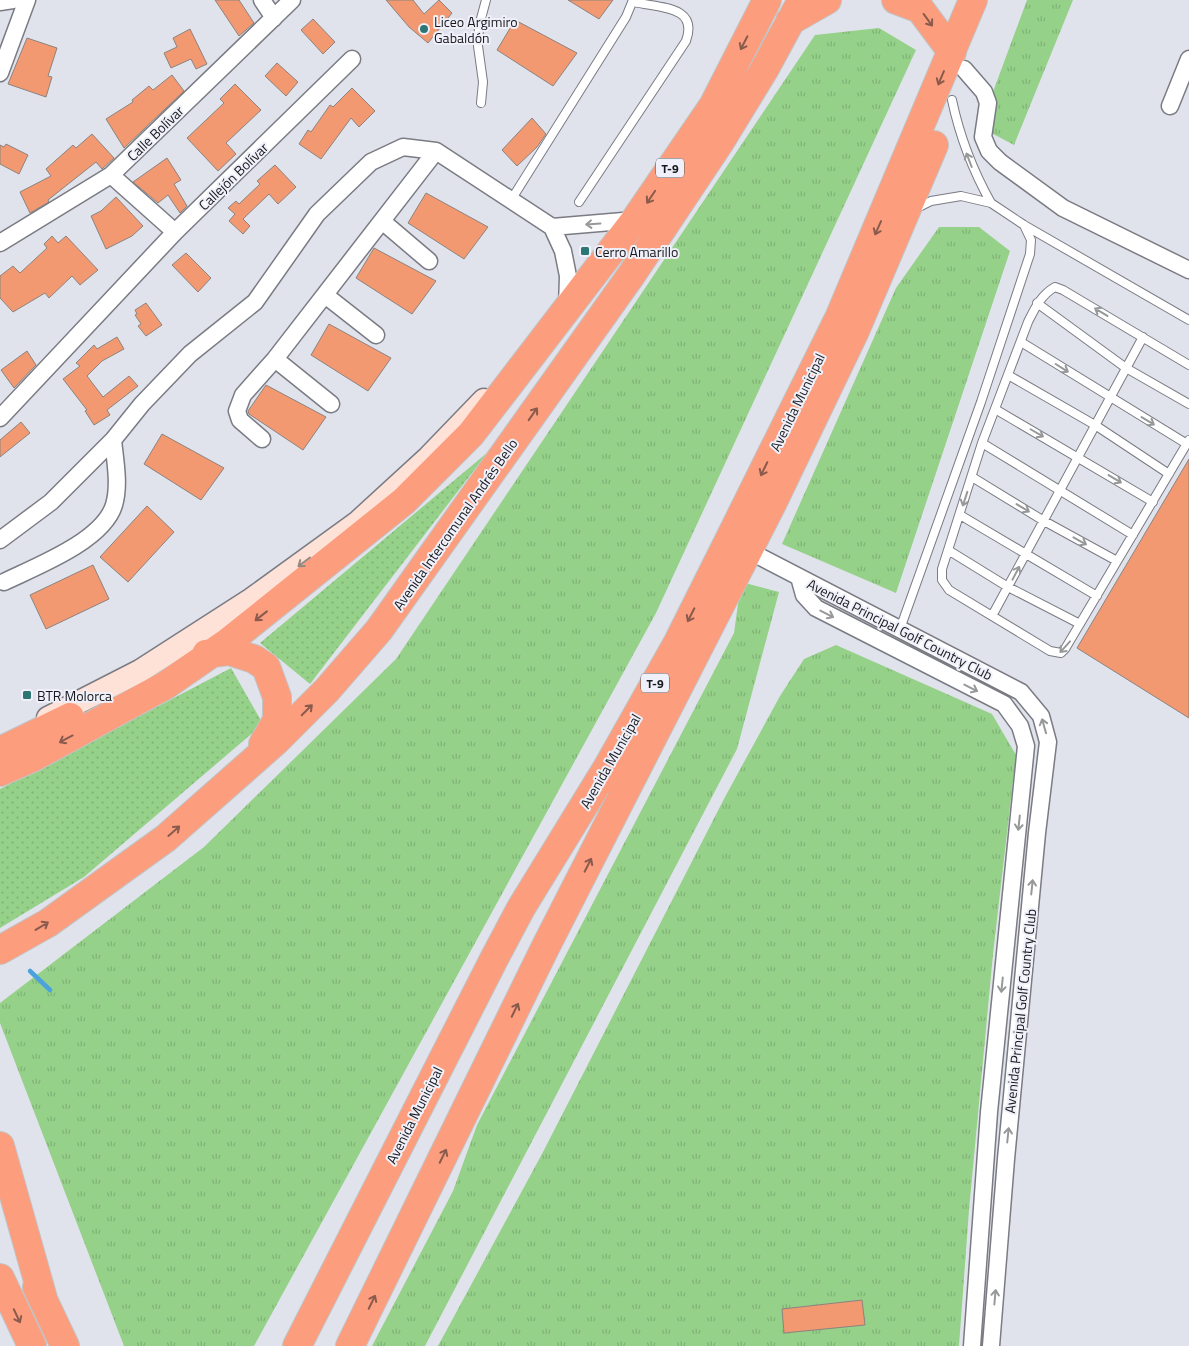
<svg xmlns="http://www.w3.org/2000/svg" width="1189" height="1346" font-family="'Titillium Web',sans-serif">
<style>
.grass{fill:url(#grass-tufts)}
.park{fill:url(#park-dots)}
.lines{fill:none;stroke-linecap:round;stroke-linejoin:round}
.stream{stroke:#4ba3de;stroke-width:4.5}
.building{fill:#f29971;stroke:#8c837f}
.lane-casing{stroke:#7a7b83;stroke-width:10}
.street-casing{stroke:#7a7b83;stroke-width:19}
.secondary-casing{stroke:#7a7b83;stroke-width:25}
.highway-casing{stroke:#c3c3c4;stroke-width:30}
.lane{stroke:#fff;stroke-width:8}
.street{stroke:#fff;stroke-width:16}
.secondary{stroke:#fee2d8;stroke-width:22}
.highway{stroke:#fc9d7e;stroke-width:28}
.oneway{stroke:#8a5b4d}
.oneway2{stroke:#979899}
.oneway3{stroke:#968883}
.poi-dot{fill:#2c7674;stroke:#eff0f9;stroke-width:2}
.labels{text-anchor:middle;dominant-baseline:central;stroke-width:4;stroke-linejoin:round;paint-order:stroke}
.shield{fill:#eff0f9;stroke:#585a5e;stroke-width:1}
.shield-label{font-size:12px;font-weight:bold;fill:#18191c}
.poi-label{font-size:14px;fill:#18191c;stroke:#eff0f9;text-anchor:start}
.street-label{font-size:14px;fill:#18191c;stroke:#eff0f9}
</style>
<defs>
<pattern id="grass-tufts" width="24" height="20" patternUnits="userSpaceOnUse" patternTransform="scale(1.25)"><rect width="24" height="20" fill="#95d189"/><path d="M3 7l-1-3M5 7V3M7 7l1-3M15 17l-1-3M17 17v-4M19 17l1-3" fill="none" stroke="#80b376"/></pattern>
<pattern id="park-dots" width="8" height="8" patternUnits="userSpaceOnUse" patternTransform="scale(1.25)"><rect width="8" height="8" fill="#95d189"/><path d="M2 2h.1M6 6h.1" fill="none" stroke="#80b376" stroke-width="1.8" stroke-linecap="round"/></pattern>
</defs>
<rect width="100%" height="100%" fill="#e1e3ec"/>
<path class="grass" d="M1027 0H1073L1014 145 980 127Z
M879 28 916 50 656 613 254 1346H124L0 1023V1003L204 847 396 659 815 35Z
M939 227H979L1010 251 896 593 782 544 896 288Z
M741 582 779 592 737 749 425 1346H372L453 1191 477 1125 734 633Z
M836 645 992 714 1016 755 993 954 969 1210 959 1346H438L543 1152 725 797 780 696 804 659Z"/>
<path class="park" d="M488 452 310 684 260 643Z
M231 668 263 724 84 877 0 928V789Z"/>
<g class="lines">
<path class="stream" d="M30 971 50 990"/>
</g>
<path class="building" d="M215 0H239L254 23 239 36Z
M386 0H413L424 14 439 0 452 13 428 43 409 27Z
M568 0H613L599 19Z
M313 19 335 42 323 54 301 30Z
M515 20 577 53 553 86 497 50Z
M190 29 207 64 196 69 191 59 171 68 164 53 177 47 173 38Z
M27 38 57 48 48 76 52 77 46 97 8 84Z
M277 63 298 82 286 96 265 76Z
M172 75 184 91 124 148 106 119 133 102 132 100 149 86 153 90Z
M235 84 261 110 226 143 236 154 218 171 187 138 224 103 220 99Z
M352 88 375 111 359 127 351 118 321 159 299 144 308 130 311 132 330 105 333 107Z
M532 118 546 134 537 147 517 166 502 150Z
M92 134 114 158 102 169 96 162 48 200 49 202 30 213 20 192 51 176 46 169 73 145 76 148Z
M6 144 28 155 19 174 0 164V145L4 147Z
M167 158 181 180 174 184 187 206 180 213 168 195 158 203 133 182Z
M275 165 296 187 278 204 269 194 243 219 250 226 243 234 229 221 235 214 228 208 236 201 239 204 260 184 257 181Z
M426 193 488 227 464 259 408 223Z
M116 197 143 226 132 236 106 249 91 216 101 211Z
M52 236 58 243 66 236 98 270 80 285 72 276 49 298 45 293 13 312 0 298V276L13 266 20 273 47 248 44 244Z
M374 248 436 281 412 314 356 278Z
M186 253 211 278 198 292 172 265Z
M146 303 162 325 146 336 138 326 141 324 135 315 137 314 135 310Z
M329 324 391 358 368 391 311 355Z
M117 337 124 349 102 361 87 376 103 397 129 376 138 386 107 410 110 415 94 425 85 411 87 410 63 379 80 366 76 363 94 345 97 349Z
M27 351 36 365 14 388 1 370Z
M266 385 326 417 303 450 249 414 248 411Z
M21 422 30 433 0 457V440Z
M162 434 224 468 201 500 144 464Z
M1189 459V718L1077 648Z
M147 506 174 532 128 582 100 557Z
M93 565 109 599 46 629 30 595Z
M862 1300 865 1325 784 1333 782 1309Z"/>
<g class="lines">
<defs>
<path id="lane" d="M952 100C960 138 972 169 991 203
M481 103 483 82 478 46 479 26 486 0
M511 200 626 17 633 0
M579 202 686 41C699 5 658 8 634 2
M915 209 931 201 961 196 991 203 1024 225 1189 320
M1037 303 1126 368 1189 404
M1021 342 1187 444
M1189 365 1063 290 1055 287C1041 295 1035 308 1028 322L982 443 942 569V580L949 590 1050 651 1061 653 1065 649 1189 440
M1008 375 1095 425 1169 474
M995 409 1153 502
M982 443 1133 535
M972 477 1044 521 1117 561
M960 515 1097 596
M948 550 1008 587 1080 624
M992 616 1143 337
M900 629 981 402 1030 254 1031 240 1024 225"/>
<path id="street" d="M262 0 274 18
M0 2 13 0
M964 69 984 92 988 103 983 137 989 151 1000 162 1063 208 1189 270
M0 73 27 0
M1170 106 1189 59
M111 175 175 232 352 59
M382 221 429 261
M552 227 635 220
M0 243 111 175 292 0
M325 295 376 335
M275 359 331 404
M0 418 175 232
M262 439 240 420 237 411 243 395 275 359 436 151
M0 540 51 502 113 440 142 404 190 354 255 302 317 214 371 162 403 147 436 151 552 227 563 251 568 276 567 307
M749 551 1021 692 1041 716 1048 742 1037 833 1006 1159 991 1346
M799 577 804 595 816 608 1004 704 1020 726 1026 746 989 1112 972 1346
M4 582C37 566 103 541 114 505 120 485 115 460 113 440"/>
<path id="secondary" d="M48 718 140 671 252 599 357 523 429 457 484 400"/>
<path id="highway" d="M896 0 920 9 952 52
M790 21 827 0
M206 654 229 651 254 659 266 667 277 697V720L263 744
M0 751 70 717
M0 772 32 758 166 685 228 642 404 501 471 434 635 220 713 106 767 0
M0 950 48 923 166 838 276 741 327 690 379 630 632 274 720 142 764 70 802 0
M0 1146 44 1302
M0 1278 32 1346
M37 1287 65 1346
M297 1346 494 959 521 908 607 768 678 642 731 536 839 318 973 0
M350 1346 546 946 772 504 855 331 934 145"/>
</defs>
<use href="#lane" class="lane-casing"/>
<use href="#street" class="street-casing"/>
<use href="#secondary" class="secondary-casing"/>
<use href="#highway" class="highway-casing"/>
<use href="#lane" class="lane"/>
<use href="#street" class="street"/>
<use href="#secondary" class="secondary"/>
<use href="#highway" class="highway"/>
</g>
<defs><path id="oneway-shaft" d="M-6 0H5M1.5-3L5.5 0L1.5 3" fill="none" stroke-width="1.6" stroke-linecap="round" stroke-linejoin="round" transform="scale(1.25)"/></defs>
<g class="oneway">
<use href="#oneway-shaft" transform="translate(928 20) rotate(54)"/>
<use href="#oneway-shaft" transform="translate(744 43) rotate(117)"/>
<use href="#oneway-shaft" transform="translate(941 78) rotate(113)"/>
<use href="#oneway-shaft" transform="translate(651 197) rotate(124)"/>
<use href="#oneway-shaft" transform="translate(878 228) rotate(114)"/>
<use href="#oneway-shaft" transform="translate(533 414) rotate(-55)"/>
<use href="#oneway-shaft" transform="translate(764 469) rotate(116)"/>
<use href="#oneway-shaft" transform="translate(691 615) rotate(117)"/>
<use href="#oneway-shaft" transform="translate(261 616) rotate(142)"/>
<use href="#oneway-shaft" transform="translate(307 710) rotate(-45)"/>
<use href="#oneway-shaft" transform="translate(66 739) rotate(152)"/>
<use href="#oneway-shaft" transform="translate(174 831) rotate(-41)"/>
<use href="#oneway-shaft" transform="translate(588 865) rotate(-63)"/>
<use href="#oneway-shaft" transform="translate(42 926) rotate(-31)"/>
<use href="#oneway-shaft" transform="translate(515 1010) rotate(-64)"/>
<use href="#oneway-shaft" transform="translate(443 1156) rotate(-64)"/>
<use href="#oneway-shaft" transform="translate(372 1302) rotate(-64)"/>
<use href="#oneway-shaft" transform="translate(17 1316) rotate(65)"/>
</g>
<g class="oneway2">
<use href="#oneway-shaft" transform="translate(969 160) rotate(-111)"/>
<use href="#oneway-shaft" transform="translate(593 224) rotate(176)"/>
<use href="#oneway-shaft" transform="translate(1101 312) rotate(-149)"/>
<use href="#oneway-shaft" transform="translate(1062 368) rotate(32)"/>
<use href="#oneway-shaft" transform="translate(1148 421) rotate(31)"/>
<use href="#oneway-shaft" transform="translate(1037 433) rotate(30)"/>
<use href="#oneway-shaft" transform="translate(1115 479) rotate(31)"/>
<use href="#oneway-shaft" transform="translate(965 499) rotate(108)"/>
<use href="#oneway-shaft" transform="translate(1023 508) rotate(31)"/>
<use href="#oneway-shaft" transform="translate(1080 541) rotate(29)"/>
<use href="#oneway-shaft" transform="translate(1016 573) rotate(-62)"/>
<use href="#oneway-shaft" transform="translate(827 614) rotate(27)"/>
<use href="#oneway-shaft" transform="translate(1065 647) rotate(132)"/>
<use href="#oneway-shaft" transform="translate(971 688) rotate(27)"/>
<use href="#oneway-shaft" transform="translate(1044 726) rotate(-106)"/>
<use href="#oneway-shaft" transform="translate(1019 823) rotate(96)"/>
<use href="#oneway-shaft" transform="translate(1032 887) rotate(-84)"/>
<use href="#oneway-shaft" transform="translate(1002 985) rotate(96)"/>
<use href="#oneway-shaft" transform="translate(1008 1135) rotate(-84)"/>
<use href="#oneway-shaft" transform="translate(995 1297) rotate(-85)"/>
</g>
<use class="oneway3" href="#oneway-shaft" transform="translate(304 562) rotate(143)"/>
<g class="poi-dot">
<circle cx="424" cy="29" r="5"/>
<rect x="580" y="246" width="10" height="10" rx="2.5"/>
<rect x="22" y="690" width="10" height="10" rx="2.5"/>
</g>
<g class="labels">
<g class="shield">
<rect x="656" y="158.5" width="28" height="19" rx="4"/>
<rect x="641" y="673.5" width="28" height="19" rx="4"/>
</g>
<g class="shield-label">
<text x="670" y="168">T-9</text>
<text x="655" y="683">T-9</text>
</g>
<g class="poi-label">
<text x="434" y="21">Liceo Argimiro<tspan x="434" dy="16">Gabaldón</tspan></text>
<text x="595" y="251">Cerro Amarillo</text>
<text x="37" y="695">BTR Molorca</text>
</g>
<g class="street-label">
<text transform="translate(155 133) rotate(-44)">Calle Bolívar</text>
<text transform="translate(233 176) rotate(-44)">Callejón Bolívar</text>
<text transform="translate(797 402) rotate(-64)">Avenida Municipal</text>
<text transform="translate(455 524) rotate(-55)">Avenida Intercomunal Andrés Bello</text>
<text transform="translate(900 629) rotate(27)">Avenida Principal Golf Country Club</text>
<text transform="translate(610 761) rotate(-60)">Avenida Municipal</text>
<text transform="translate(1020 1011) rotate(-84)">Avenida Principal Golf Country Club</text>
<text transform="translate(414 1115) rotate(-63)">Avenida Municipal</text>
</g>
</g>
</svg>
